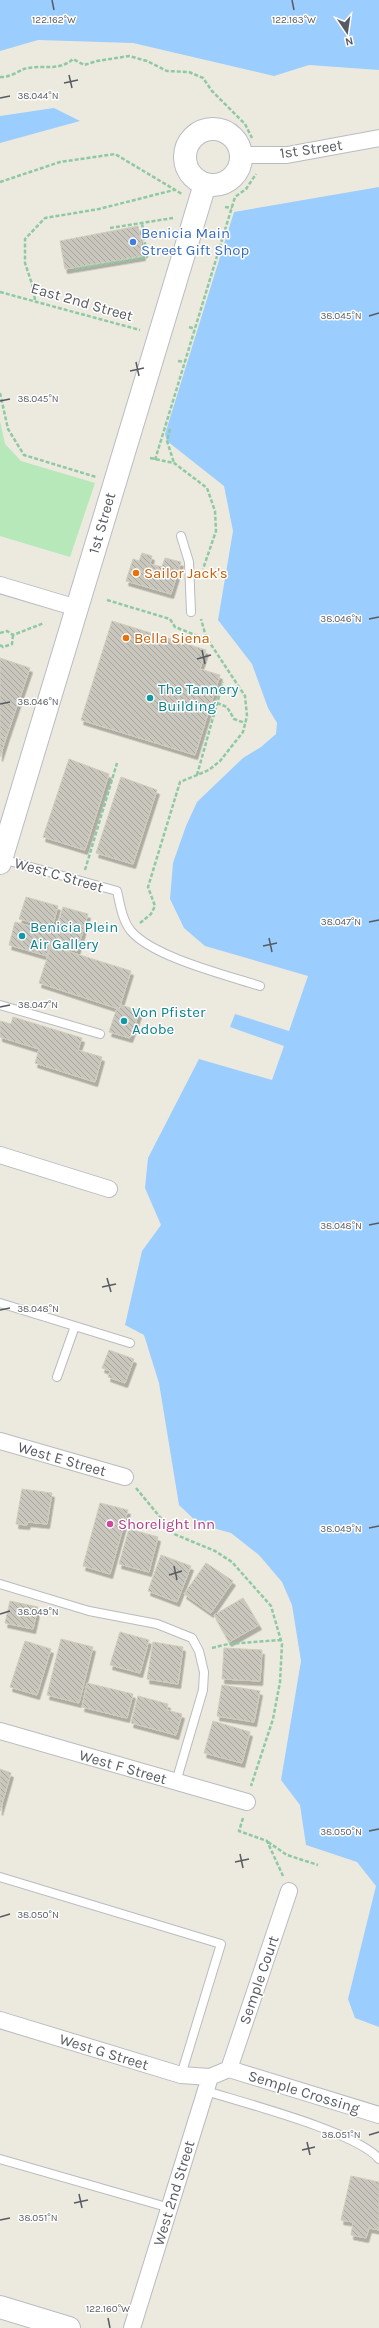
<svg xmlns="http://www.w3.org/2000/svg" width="379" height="2328" font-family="Karla,sans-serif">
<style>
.park{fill:#b6e8ba}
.water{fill:#9bcdff}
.building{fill:url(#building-back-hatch);stroke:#d1ccbc;filter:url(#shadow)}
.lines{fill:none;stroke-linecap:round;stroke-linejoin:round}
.lane-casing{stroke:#b9bbc2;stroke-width:10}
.street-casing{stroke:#b9bbc2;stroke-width:18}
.secondary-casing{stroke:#b9bcc4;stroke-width:24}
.path{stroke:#8fc9a3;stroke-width:2.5;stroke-dasharray:4 2;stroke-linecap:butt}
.lane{stroke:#fff;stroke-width:8}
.street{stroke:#fff;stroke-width:16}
.secondary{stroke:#fff;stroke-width:22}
.ticks{fill:none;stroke:#575b61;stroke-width:1.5}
.shop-dot{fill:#3f7fe0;stroke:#fff;stroke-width:1.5}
.food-dot{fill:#e8710a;stroke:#fff;stroke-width:1.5}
.culture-dot{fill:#0f9aa8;stroke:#fff;stroke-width:1.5}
.hotel-dot{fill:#d1479c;stroke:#fff;stroke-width:1.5}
.labels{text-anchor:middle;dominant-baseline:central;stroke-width:3;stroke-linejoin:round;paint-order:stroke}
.street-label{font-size:15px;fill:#575b61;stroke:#fff}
.shop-label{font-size:15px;fill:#366cbe;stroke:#fff;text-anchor:start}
.food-label{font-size:15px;fill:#c56008;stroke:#fff;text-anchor:start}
.culture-label{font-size:15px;fill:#0d838f;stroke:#fff;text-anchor:start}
.hotel-label{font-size:15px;fill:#b23c85;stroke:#fff;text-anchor:start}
.ticks-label{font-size:10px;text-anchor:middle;fill:#575b61;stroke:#fff;stroke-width:3;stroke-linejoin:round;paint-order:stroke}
</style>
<defs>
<pattern id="building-back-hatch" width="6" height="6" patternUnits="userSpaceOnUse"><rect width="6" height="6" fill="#c9c7bd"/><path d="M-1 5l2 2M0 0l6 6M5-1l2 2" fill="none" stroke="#a6a59d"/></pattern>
<filter id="shadow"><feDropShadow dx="2.5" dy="4.5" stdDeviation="0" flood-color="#0004"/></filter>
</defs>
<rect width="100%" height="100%" fill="#eceade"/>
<path class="park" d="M0 421 5 444 21 461 95 483 70 557 0 536Z"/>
<path class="water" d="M0 0H379V70L309 65 274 76 133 43 38 40 0 51Z
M54 108 80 121 0 143V116Z
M379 187V2027L355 2018 348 1999 376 1886 357 1862 306 1845 300 1805 281 1780 301 1661 292 1605 282 1582 259 1555 231 1533 199 1524 179 1505 159 1383 144 1335 125 1325 142 1251 161 1225 145 1188 148 1158 199 1059 272 1080 284 1046 230 1027 235 1014 289 1031 308 976 205 946 184 928 170 899 173 863 186 826 197 802 243 758 261 747 276 734 277 723 268 708 252 664 218 620 233 531 224 486 167 441 165 434 234 212Z"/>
<path class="building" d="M138 226 143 256 65 269 60 241Z
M142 553 152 556 150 564 162 567 165 558 181 562 171 594 126 581 133 559 139 561Z
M112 621 206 650 200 669 220 675 195 755 81 720Z
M0 658 30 668 6 738 0 736Z
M0 736 6 738 0 757Z
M69 759 109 774 85 850 43 837Z
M121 777 157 790 133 864 96 853Z
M26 897 58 906 52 928 19 919Z
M63 907 88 914 77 951 50 944 47 956 9 945 15 922 55 933Z
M51 946 131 971 119 1009 39 983Z
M121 1005 140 1011 130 1038 109 1032 117 1008 119 1009Z
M13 1017 82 1038 78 1050 102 1057 95 1082 35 1063 39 1049 0 1037V1021L11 1024Z
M109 1350 134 1359 125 1383 108 1377 110 1371 102 1368Z
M22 1489 52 1493 47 1524 28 1522 27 1525 16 1524Z
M100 1503 128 1510 110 1574 83 1566Z
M129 1529 158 1537 149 1572 119 1564Z
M161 1555 191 1566 177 1602 148 1591Z
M206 1563 233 1581 211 1613 184 1594Z
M243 1598 259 1625 229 1642 214 1615Z
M10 1601 38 1607 33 1629 5 1623Z
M120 1632 149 1640 140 1673 110 1665Z
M61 1639 93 1647 79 1703 47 1695Z
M25 1641 51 1649 37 1695 10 1687Z
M153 1642 183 1647 178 1684 147 1679Z
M224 1648 262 1650 260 1681 222 1679Z
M87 1683 133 1694 127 1718 82 1707Z
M222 1685 260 1691 254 1722 217 1716Z
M138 1696 168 1704 167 1710 182 1714 176 1735 131 1723Z
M213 1721 250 1732 242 1763 204 1753Z
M0 1769 11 1773 0 1811Z
M351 2176 379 2182V2230L369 2228 366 2238 351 2235 353 2222 341 2220Z"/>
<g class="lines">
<defs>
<path id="lane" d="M181 536 189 562 191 612
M2 859 117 891C120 904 122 920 131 931 153 957 226 975 260 986
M0 1005 100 1034
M0 1303 130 1343
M57 1377 75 1326
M0 1584 89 1611 157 1624 192 1638 199 1651 204 1672 203 1690 176 1782
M0 1877 221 1944 181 2075
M206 2091C244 2103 357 2132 379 2159
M0 2159 170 2208"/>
<path id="street" d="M242 155H287L379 138
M0 585 77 608
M0 1155 109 1189
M0 1441 125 1477
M0 1731 247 1802
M0 2020 181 2075 210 2077
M229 2069 289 1891
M229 2069 379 2115
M132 2328 210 2077 229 2069"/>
<path id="secondary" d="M185 157a28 28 0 1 1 56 0a28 28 0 1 1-56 0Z
M0 863 205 184
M0 2307 69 2328"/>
</defs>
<use href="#lane" class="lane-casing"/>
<use href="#street" class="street-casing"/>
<use href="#secondary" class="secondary-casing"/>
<path class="path" d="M0 77C8 78 17 72 24 69 41 64 59 72 73 59L84 65 97 61 129 56 147 61 167 71 189 72 203 78 212 91 245 124 252 138
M0 182 60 162 115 154 182 194
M225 207 232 208
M110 228 173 218
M75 269 147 257 142 223
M0 292 140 330
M35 300 32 284 25 263V239L45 218 99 209 174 190
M189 327 195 329
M178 361 185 362
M0 393 8 429 24 455 96 477
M170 429 167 441 174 463
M150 458 174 463 207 488 215 511 216 531 203 569
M155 460 235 197 246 189 256 174
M107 600 170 619 175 627 208 640
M0 633 7 631 13 635 44 623
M0 645 3 647 12 644 13 635
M217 703 227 707 234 719 245 723
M197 775 223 682
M85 870 117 763
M140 923 151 914 155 906 148 887 180 782 209 770 220 761 243 732 247 716 245 696 206 637 201 619
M136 1488 174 1534 215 1551 232 1562 271 1606 282 1644 280 1682 273 1719 251 1786
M212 1648 228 1644 280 1640
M243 1818 239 1831 267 1841 283 1876
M268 1842 287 1855 318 1865"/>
<use href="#lane" class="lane"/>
<use href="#street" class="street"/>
<use href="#secondary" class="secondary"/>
</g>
<path class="ticks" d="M52 0 54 10M292 0 294 10M69 75 72 88M64 83 78 80M0 98 10 96M369 316 379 313M136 362 139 376M130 371 144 368M0 401 10 399M369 619 379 617M202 650 205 664M197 659 211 655M0 704 10 702M369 922 379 920M269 938 272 952M263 946 277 943M0 1007 10 1005M369 1225 379 1223M107 1278 111 1292M102 1287 116 1284M0 1310 10 1308M369 1528 379 1526M174 1566 177 1580M169 1575 182 1571M0 1614 10 1611M369 1831 379 1829M240 1854 243 1868M235 1862 249 1859M0 1917 10 1914M369 2135 379 2132M307 2142 310 2155M302 2150 315 2147M79 2194 82 2208M74 2203 88 2200M0 2220 10 2218M108 2318 110 2328"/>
<circle class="shop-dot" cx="133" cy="242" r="4"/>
<g class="food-dot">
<circle cx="136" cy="573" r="4"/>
<circle cx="126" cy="638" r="4"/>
</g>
<g class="culture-dot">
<circle cx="150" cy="698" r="4"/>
<circle cx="22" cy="936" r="4"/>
<circle cx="124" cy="1021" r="4"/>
</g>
<circle class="hotel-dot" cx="110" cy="1524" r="4"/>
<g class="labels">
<g class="street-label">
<text transform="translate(311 149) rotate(-8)">1st Street</text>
<text transform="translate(82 302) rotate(16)">East 2nd Street</text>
<text transform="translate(102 523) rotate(-74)">1st Street</text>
<text transform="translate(59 875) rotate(16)">West C Street</text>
<text transform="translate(62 1459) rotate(16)">West E Street</text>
<text transform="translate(123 1767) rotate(16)">West F Street</text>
<text transform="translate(259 1980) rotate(-71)">Semple Court</text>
<text transform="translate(104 2052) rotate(17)">West G Street</text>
<text transform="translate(304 2092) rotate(17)">Semple Crossing</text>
<text transform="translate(174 2193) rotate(-73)">West 2nd Street</text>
</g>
<g class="shop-label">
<text x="141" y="233">Benicia Main<tspan x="141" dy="17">Street Gift Shop</tspan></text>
</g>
<g class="food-label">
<text x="144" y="573">Sailor Jack's</text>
<text x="134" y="638">Bella Siena</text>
</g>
<g class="culture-label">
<text x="158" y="689">The Tannery<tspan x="158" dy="17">Building</tspan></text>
<text x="30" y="927">Benicia Plein<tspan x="30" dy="17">Air Gallery</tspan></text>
<text x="132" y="1012">Von Pfister<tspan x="132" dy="17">Adobe</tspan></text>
</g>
<g class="hotel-label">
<text x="118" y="1524">Shorelight Inn</text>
</g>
</g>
<g class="ticks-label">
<text x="54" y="23">122.162°W</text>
<text x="294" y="23">122.163°W</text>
<text x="38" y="99">38.044°N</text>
<text x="341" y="319">38.045°N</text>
<text x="38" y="402">38.045°N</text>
<text x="341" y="622">38.046°N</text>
<text x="38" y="705">38.046°N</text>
<text x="341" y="925">38.047°N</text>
<text x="38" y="1008">38.047°N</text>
<text x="341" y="1229">38.048°N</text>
<text x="38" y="1312">38.048°N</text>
<text x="341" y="1532">38.049°N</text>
<text x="38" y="1615">38.049°N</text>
<text x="341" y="1835">38.050°N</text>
<text x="38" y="1918">38.050°N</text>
<text x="341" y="2138">38.051°N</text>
<text x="38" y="2221">38.051°N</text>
<text x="108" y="2312">122.160°W</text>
</g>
<g transform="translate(347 32) rotate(167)" stroke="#ffffff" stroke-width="3" paint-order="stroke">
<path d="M0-3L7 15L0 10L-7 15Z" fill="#575b61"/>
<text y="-6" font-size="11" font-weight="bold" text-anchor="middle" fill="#575b61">N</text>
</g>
</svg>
